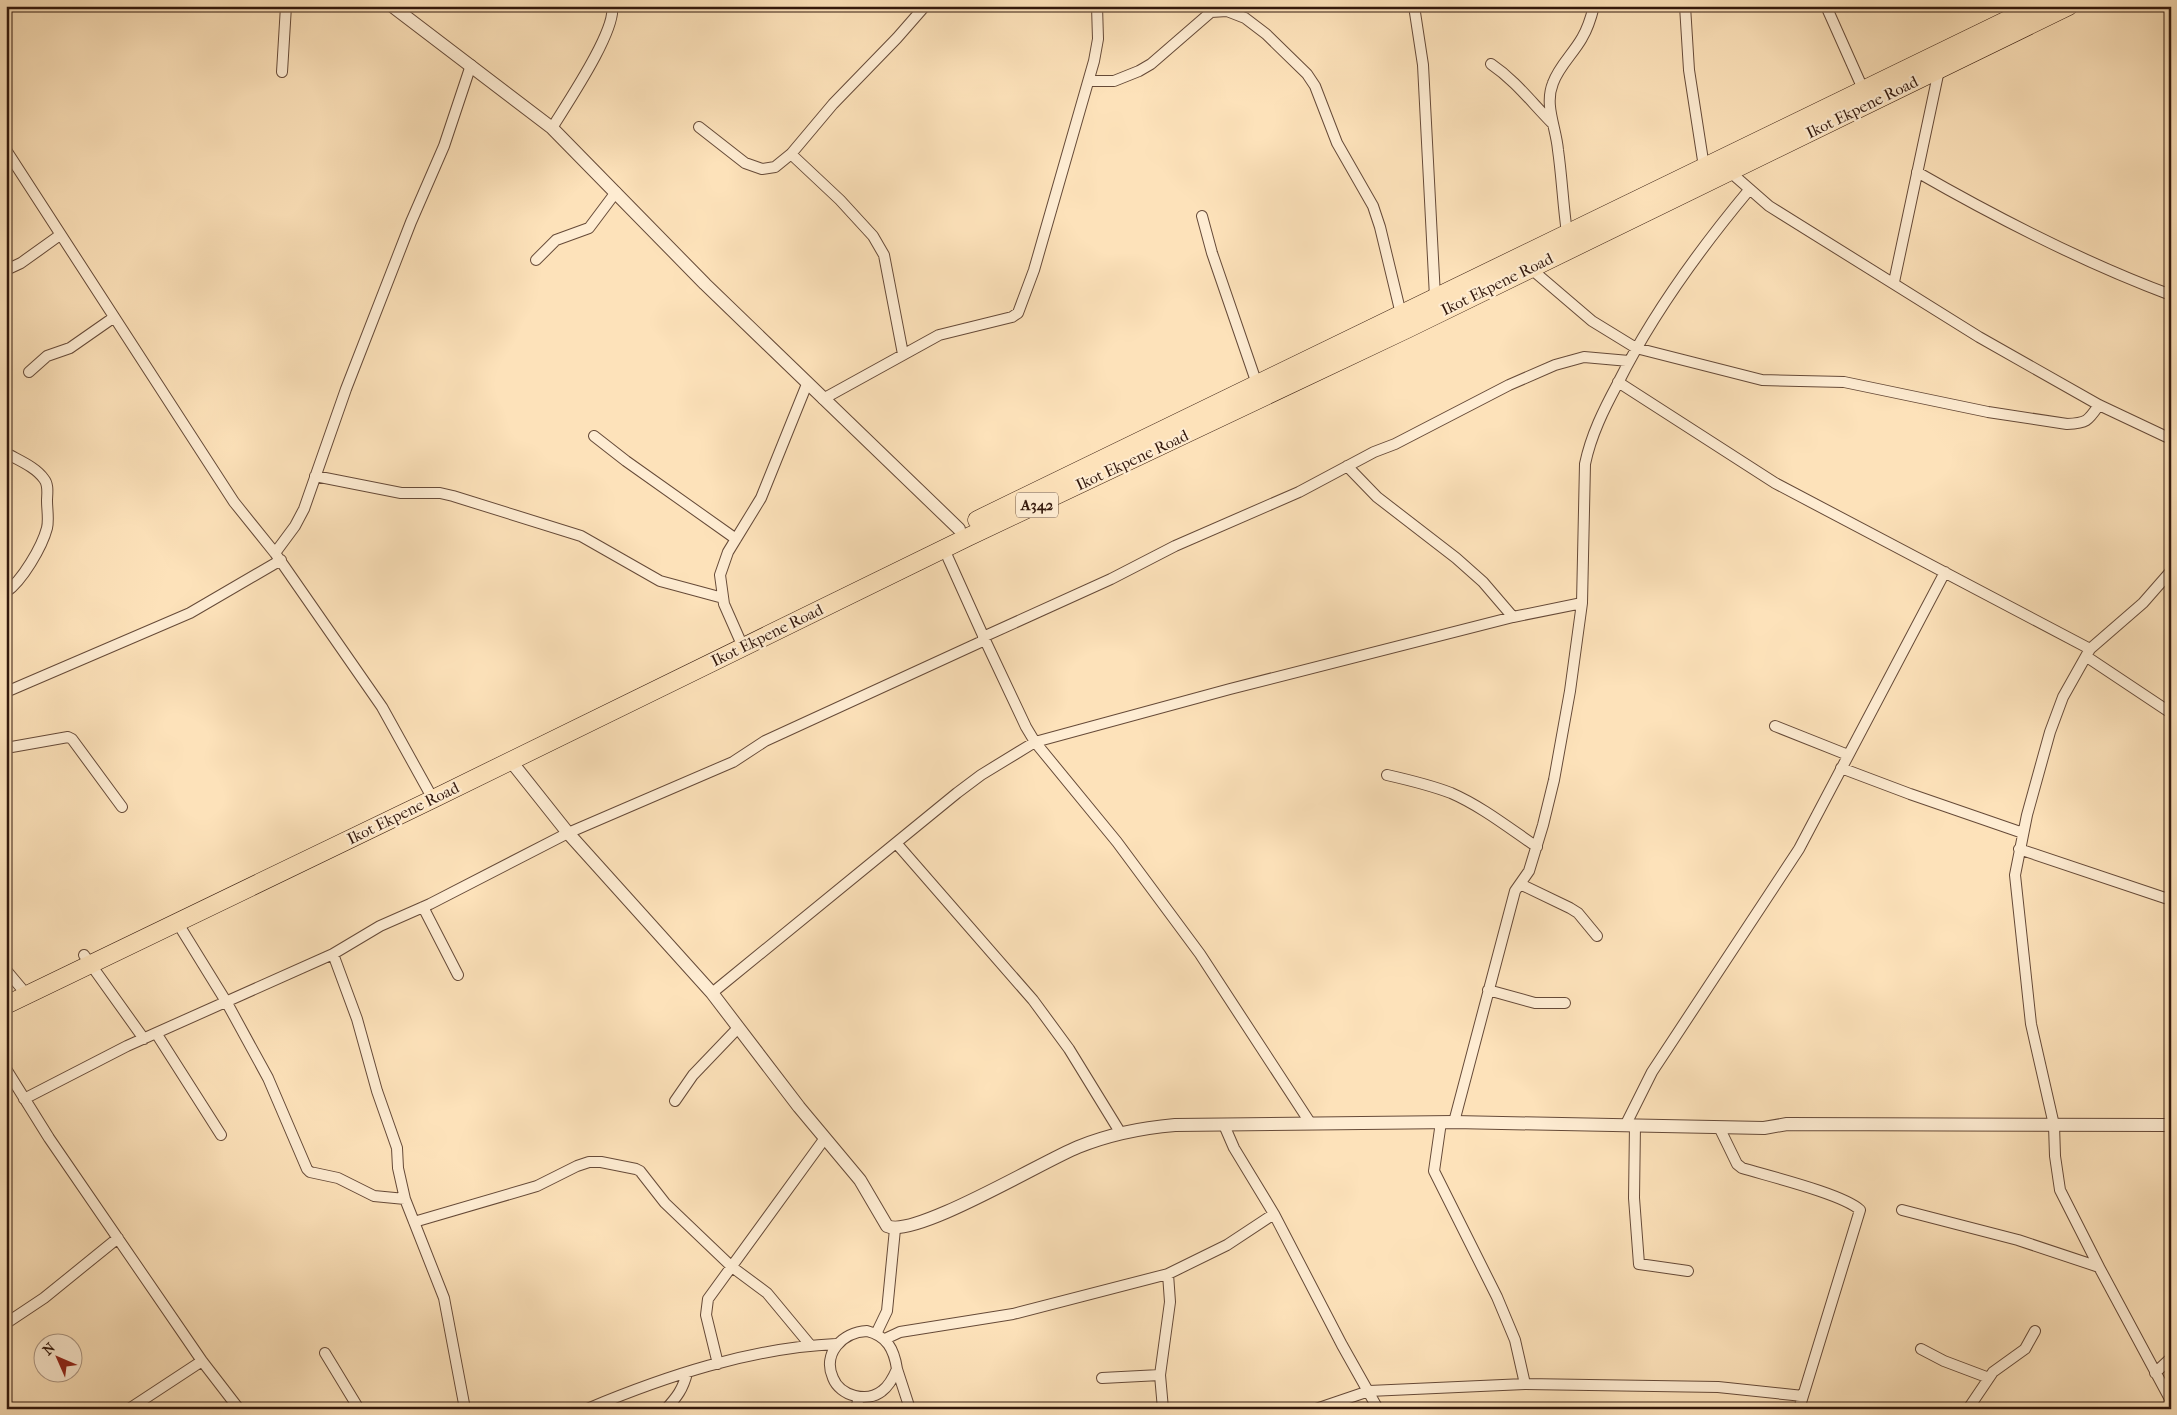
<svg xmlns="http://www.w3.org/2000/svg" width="2177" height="1415" font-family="'IM FELL French Canon',serif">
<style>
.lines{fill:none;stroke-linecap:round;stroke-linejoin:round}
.minor-casing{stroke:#664a38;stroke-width:12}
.tertiary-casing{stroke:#664a38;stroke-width:14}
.trunk-casing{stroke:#33180c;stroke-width:19}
.minor{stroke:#feecd2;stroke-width:10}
.tertiary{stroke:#feecd2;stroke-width:12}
.trunk{stroke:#fde2ba;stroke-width:18}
.labels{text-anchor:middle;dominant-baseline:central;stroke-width:4;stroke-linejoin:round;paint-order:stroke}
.shield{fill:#feecd2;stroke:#705847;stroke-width:1}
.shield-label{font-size:15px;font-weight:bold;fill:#33180c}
.street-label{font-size:16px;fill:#33180c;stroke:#feecd2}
</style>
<rect width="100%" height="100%" fill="#fde2ba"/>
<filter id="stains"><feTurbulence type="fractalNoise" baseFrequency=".004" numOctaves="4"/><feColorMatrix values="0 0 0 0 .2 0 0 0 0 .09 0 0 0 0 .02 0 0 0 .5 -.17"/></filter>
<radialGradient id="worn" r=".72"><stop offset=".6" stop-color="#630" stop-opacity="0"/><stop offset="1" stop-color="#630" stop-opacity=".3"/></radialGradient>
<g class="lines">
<defs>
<path id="minor" d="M1414 6 1423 65 1435 297
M1685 6 1689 70 1704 167
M1826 6 1863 89
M1491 64C1516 81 1532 103 1553 124
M282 72 286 6
M1089 81H1114L1139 71 1151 64 1211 12 1227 11 1245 18 1266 34 1307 74 1315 86 1337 143 1373 206 1380 227 1401 314
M699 127 745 163 762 169 775 167 791 154 833 104 897 38 925 6
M552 128C566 105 617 30 612 6
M6 150 234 502 275 553 382 707 433 799
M791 154 840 200 873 236 884 255 903 354
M1729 171 1769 206 1979 337 2099 405 2171 439
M1917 172C1999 219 2082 262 2171 295
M1202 216 1212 253 1257 384
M1567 233C1563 205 1562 178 1558 150 1556 127 1544 105 1553 83 1559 66 1573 54 1582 38 1588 28 1591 18 1594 6
M536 260 556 240 589 228 616 192
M1530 268 1592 321 1636 348 1762 380 1844 382 1988 412 2067 424C2087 423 2088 421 2099 405
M6 270 21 263 60 235
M1894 282 1939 70
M29 372 47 356 70 348 113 318
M1618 382 1775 483 2090 649
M823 399 939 335 1012 317 1018 313 1034 270 1094 61 1098 39 1097 6
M594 436 626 461 736 539
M6 453C18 460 36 467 44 479 49 485 47 494 47 501 47 509 49 520 47 528 42 547 22 581 6 592
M1347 466 1377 497 1456 558 1483 582 1513 617
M315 476 401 493H440L453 496 581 536 660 581 723 598
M944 549 985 640 1026 727 1035 742 1117 842 1200 954 1311 1124
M275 553 295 526 304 509 346 389 411 222 444 146 471 65
M2171 571 2143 603 2090 649 2063 697 2050 732 2027 815 2015 875 2031 1024 2054 1125 2055 1156 2060 1190 2099 1267 2171 1401
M983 637 1111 579 1175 546 1299 492 1374 452 1395 444 1509 385 1555 365 1584 357 1629 361
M743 647 724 604 720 575 728 552 761 498 807 384
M2087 657 2171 713
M6 692 190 613 281 560
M1775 726 1848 755
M6 748 68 737 72 739 122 807
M1841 768 1910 794 2023 833
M1387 775C1409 780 1430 785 1451 793 1481 806 1509 828 1537 847
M897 844 1033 1000 1069 1049 1120 1132
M2019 849 2171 900
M1520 884 1570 908 1578 913 1597 936
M423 907 458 975
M177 922 227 1003 268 1078 307 1169 310 1172 338 1178 374 1196 405 1199
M333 954 357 1019 377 1091 397 1148 398 1168 405 1199 444 1298 465 1409
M84 955 144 1039
M6 970 27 995
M1488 990 1535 1003H1565
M712 993 957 793 981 775 1035 742 1230 689 1513 617 1582 603
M156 1033 221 1135
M6 1069 49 1138 202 1361 239 1409
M24 1099 127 1046 333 954 380 926 430 904 568 833 733 762 765 741 985 640
M675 1101 693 1075 738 1028
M1441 1122 1434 1171 1497 1297 1515 1340 1525 1384
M1454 1122 1515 891 1529 871 1543 825 1554 780 1570 691 1582 603 1585 464C1591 435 1604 409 1618 383 1653 313 1699 250 1749 190
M1626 1124 1652 1072 1799 849 1945 572
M1224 1125 1234 1148 1274 1214 1342 1345 1378 1409
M1635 1125 1634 1198 1639 1264 1688 1271
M1719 1127 1737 1164 1742 1168C1768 1176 1843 1194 1860 1210L1799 1409
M1902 1210 2018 1240 2099 1267
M414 1222 537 1186 577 1166 589 1162H601L636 1169 640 1171 665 1203 732 1267 767 1293 811 1346
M8 1322 44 1298 118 1238
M867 1331C887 1336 894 1349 897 1369 894 1376 889 1386 882 1391 867 1403 840 1396 833 1378 822 1354 842 1332 867 1331Z
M876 1334 887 1311 895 1229
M885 1339 900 1332 1013 1314 1168 1274 1227 1245 1274 1214
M1921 1349 1944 1361 1989 1378
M325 1353 359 1409
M718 1364 706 1315 708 1299 825 1138
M897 1369 910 1409
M2155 1373 2171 1358
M1102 1378 1160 1375
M129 1409 202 1361
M587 1409C666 1376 750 1348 836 1344
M666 1409C677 1397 683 1389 687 1373
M856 1409 859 1397
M1163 1409 1160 1375 1170 1302 1168 1274
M1316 1409 1369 1391 1525 1384 1718 1387 1803 1396
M1968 1409 1993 1372 2025 1349 2035 1331"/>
<path id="tertiary" d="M392 6 552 128 705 284 959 529
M510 760 568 833 712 993 799 1107 860 1180 887 1226C914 1239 1045 1160 1078 1147 1110 1134 1140 1128 1175 1125L1454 1122 1764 1128 1787 1124 2171 1125"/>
<path id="trunk" d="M977 520 2036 6
M6 1005 433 799 968 537 1407 329 2069 6"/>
</defs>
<use href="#minor" class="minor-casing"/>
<use href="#tertiary" class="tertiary-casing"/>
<use href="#trunk" class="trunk-casing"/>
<use href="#minor" class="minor"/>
<use href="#tertiary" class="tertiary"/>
<use href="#trunk" class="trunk"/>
</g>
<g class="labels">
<rect class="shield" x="1016" y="492.5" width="42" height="25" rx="4"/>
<g class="shield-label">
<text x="1037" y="505">A342</text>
</g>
<g class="street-label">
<text transform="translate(1862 107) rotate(-26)">Ikot Ekpene Road</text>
<text transform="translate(1497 284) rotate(-26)">Ikot Ekpene Road</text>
<text transform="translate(1132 460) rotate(-25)">Ikot Ekpene Road</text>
<text transform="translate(767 635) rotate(-26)">Ikot Ekpene Road</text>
<text transform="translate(403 813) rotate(-26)">Ikot Ekpene Road</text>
</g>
</g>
<rect width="2177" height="1415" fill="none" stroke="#fde2ba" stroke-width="25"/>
<rect x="8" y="8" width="2162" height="1400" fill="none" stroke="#33180c" stroke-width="2.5"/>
<rect x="12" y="12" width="2152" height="1390" fill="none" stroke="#33180c"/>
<g transform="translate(58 1358) rotate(315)"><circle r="24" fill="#feecd2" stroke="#ad9783"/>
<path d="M0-4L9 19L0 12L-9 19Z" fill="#8f2418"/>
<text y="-8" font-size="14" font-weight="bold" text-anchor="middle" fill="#33180c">N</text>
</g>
<rect width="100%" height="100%" filter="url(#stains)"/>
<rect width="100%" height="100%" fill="url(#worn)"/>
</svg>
